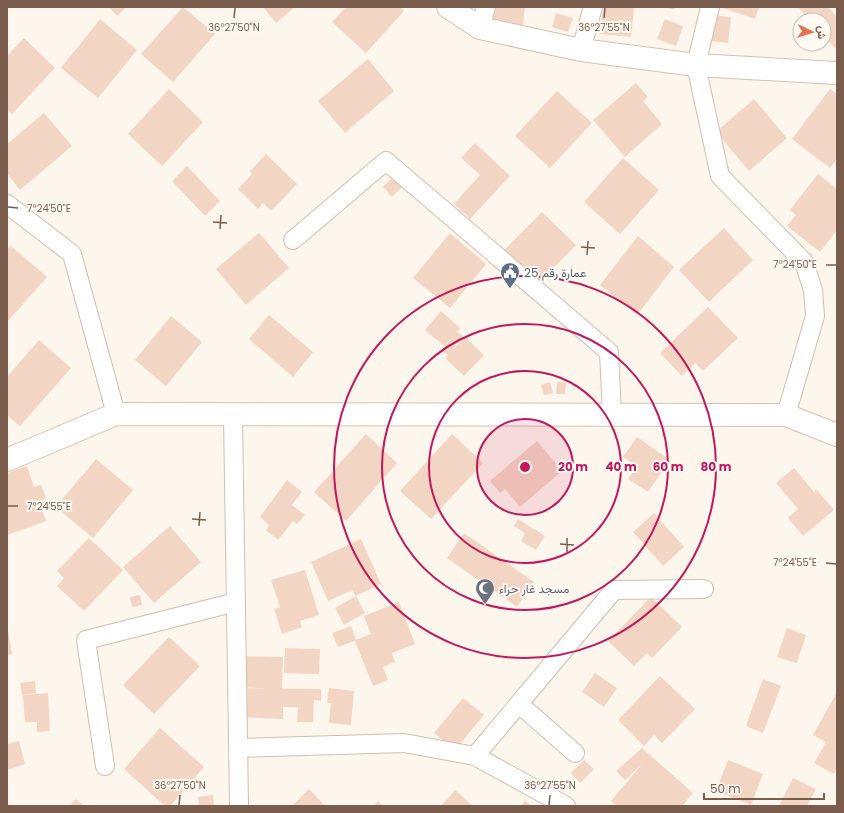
<svg xmlns="http://www.w3.org/2000/svg" width="844" height="813" font-family="Poppins,Vazirmatn,sans-serif">
<style>
.building{fill:#f3d5c3}
.lines{fill:none;stroke-linecap:round;stroke-linejoin:round}
.street-casing{stroke:#d1beb0;stroke-width:20}
.secondary-casing{stroke:#d6c0b0;stroke-width:24}
.street{stroke:#fff;stroke-width:18}
.secondary{stroke:#fff;stroke-width:22}
.ticks{fill:none;stroke:#7a5c4d;stroke-width:1.5}
.ring{fill:none;stroke:#c2185b;stroke-width:2}
.labels{text-anchor:middle;dominant-baseline:central;stroke-width:4;stroke-linejoin:round;paint-order:stroke}
.service-label{font-size:12px;fill:#4e5e75;stroke:#fffaf3;text-anchor:start}
.worship-label{font-size:12px;fill:#5b616d;stroke:#fffaf3;text-anchor:start}
.ticks-label{font-size:10px;text-anchor:middle;fill:#7a5c4d;stroke:#fffaf3;stroke-width:4;stroke-linejoin:round;paint-order:stroke}
.centre{fill:#c2185b;stroke:#fffaf3;stroke-width:2}
.ring-label{font-size:12px;text-anchor:middle;font-weight:bold;fill:#c2185b;stroke:#fffaf3;stroke-width:4;stroke-linejoin:round;paint-order:stroke}
</style>
<rect width="100%" height="100%" fill="#fdf6ec"/>
<path class="building" d="M109 7H126L117 16Z
M183 7 215 34 173 82 141 54Z
M263 7H295L276 23Z
M346 7H400L404 11 366 53 332 22Z
M494 7H525L522 33 491 29Z
M603 7H634L631 37 600 34Z
M665 7H675L674 10Z
M720 7H759L755 19Z
M798 7H828L837 17V50L824 36V20H810Z
M556 13 573 18 568 32 552 27Z
M714 15 731 17 728 43 711 41Z
M100 19 137 50 98 98 61 68Z
M665 19 683 26 676 46 657 39Z
M24 38 55 68 12 114 7 109V56Z
M368 59 394 91 345 133 318 101Z
M636 83 648 97 643 101 662 124 625 157 593 120Z
M169 89 203 122 162 166 128 134Z
M830 89 837 94V159L830 168 792 139Z
M557 91 592 123 550 168 515 136Z
M754 99 787 138 749 171 716 132Z
M44 113 72 146 20 190 7 173V144Z
M475 143 510 176 470 219 454 204 480 175 461 158Z
M266 154 297 184 271 211 263 203 258 209 238 189 252 174 250 171Z
M623 158 659 190 620 234 584 202Z
M187 166 220 201 205 216 172 181Z
M818 174 837 189V230L820 252 787 226 796 215 790 210Z
M395 175 404 185 392 197 383 187Z
M542 212 576 245 538 284 500 254Z
M724 228 753 260 709 302 679 270Z
M259 233 289 268 246 305 216 269Z
M450 233 486 264 450 308 413 278Z
M638 236 674 267 637 315 600 285Z
M11 246 47 277 7 322V250Z
M708 307 738 338 703 371 695 363 682 376 660 353Z
M441 311 460 328 457 332 463 336 451 352 465 337 484 355 464 376 445 358 448 355 442 351 454 335 444 346 425 330Z
M269 315 313 352 293 377 249 339Z
M171 316 202 342 166 386 135 360Z
M39 340 71 368 20 426 7 415V377Z
M550 382 553 393 544 395 541 385Z
M557 382H566L565 394H556Z
M366 434 397 463 346 521 314 492Z
M452 434 483 463 431 519 400 491Z
M637 437 670 460 648 492 628 479 637 466 623 457Z
M537 441 562 471 520 507 505 489 500 493 490 481Z
M96 459 133 490 93 538 56 507Z
M27 466 34 487 41 485 46 498 39 501 46 521 7 535V473Z
M794 468 814 492 816 489 834 510 803 536 788 518 798 509 776 483Z
M287 480 302 492 292 505 305 515 297 524 293 521 278 540 266 530 269 525 260 517Z
M654 513 684 547 663 566 633 532Z
M518 519 545 536 536 550 521 541 525 533 514 526Z
M170 526 201 562 154 603 123 567Z
M464 533 534 582 517 607 447 558Z
M89 538 123 570 84 611 57 586 64 578 57 571Z
M361 539 381 584 355 596 353 590 328 601 311 562Z
M305 570 319 615 300 621 302 627 282 634 274 609 280 607 271 580Z
M140 595 142 605 132 607 130 597Z
M356 596 365 613 344 625 335 608Z
M651 597 682 627 652 658 647 653 634 666 608 641Z
M399 602 415 644 392 653 395 662 383 667 388 680 373 686 355 641 338 647 332 633 351 626 356 640 371 634 364 616Z
M7 624 12 654 7 655Z
M787 628 806 635 797 663 777 657Z
M169 637 200 666 154 714 123 685Z
M285 648 320 649 319 674 284 673Z
M238 656 283 657 282 689 237 687Z
M595 673 617 688 604 707 582 692Z
M660 676 695 709 662 743 654 735 644 746 618 720Z
M763 679 781 686 763 733 746 726Z
M35 681 36 693 22 695 20 683Z
M239 688 321 689V701L314 700 313 722H297L298 707H283V719L238 717Z
M329 688 354 691 351 725 329 723 331 703H327Z
M837 692V768L834 774 814 763 826 742 813 735Z
M48 693 50 731 37 732V722H25L23 695Z
M463 698 484 715 455 750 434 733Z
M160 728 204 767 170 806H165L124 769Z
M19 741 25 764 7 770V744Z
M642 748 693 793 682 806H617L611 801 642 764 625 780 616 771Z
M584 760 594 769 580 783 571 773Z
M728 760 763 774 751 805 716 791Z
M793 778 816 789 807 806H779Z
M309 789 325 806H292Z
M455 790 473 806H441Z
M213 795 214 806H199L198 797Z
M76 799 84 806H69Z
M378 801 383 806H374Z
M525 801 532 806H520Z"/>
<g class="lines">
<defs>
<path id="street" d="M710 7 696 65 720 176 804 262 813 290 815 316 786 415
M480 28 486 7
M581 50 593 7
M7 204 72 254 116 414
M293 240 386 161 609 352 612 414
M233 415 239 806
M519 704 575 753
M238 748 404 743 475 756 566 806
M475 756 614 590 704 589
M105 766 86 640 236 602"/>
<path id="secondary" d="M448 7 480 28 581 50 696 65 837 73
M7 460 116 414 786 415 837 435"/>
</defs>
<use href="#street" class="street-casing"/>
<use href="#secondary" class="secondary-casing"/>
<use href="#street" class="street"/>
<use href="#secondary" class="secondary"/>
</g>
<path class="ticks" d="M234 18 235 8M604 18 605 8M8 207 18 208M213 222 227 223M220 229 221 215M581 247 595 248M587 255 588 241M826 265H836M8 506H18M192 519 206 520M199 526 200 512M560 544 574 545M567 552V538M826 563 836 564M179 805 180 795M549 805 550 795"/>
<circle cx="525" cy="467" r="48" fill="#c2185b" fill-opacity=".12"/>
<g class="ring">
<circle cx="525" cy="467" r="48"/>
<circle cx="525" cy="467" r="96"/>
<circle cx="525" cy="467" r="143"/>
<circle cx="525" cy="467" r="191"/>
</g>
<defs>
<symbol id="civic-pin" viewBox="-11 -11 22 30"><path d="M0 17L-7.5 6A9.5 9.5 0 1 1 7.5 6Z" fill="#5c6f8a" stroke="#fffaf3"/><path d="M-.6-6.5H3V-4.5H.6V-3L4-1V1h2V6H-6V1h2V-1L-.6-3ZM-1.2 2.5V6h2.4V2.5Z" fill="#fff"/></symbol>
<symbol id="mosque-pin" viewBox="-11 -11 22 30"><path d="M0 17L-7.5 6A9.5 9.5 0 1 1 7.5 6Z" fill="#6b7280" stroke="#fffaf3"/><path d="M3.5-4.9A6 6 0 1 0 3.5 4.9A5 5 0 1 1 3.5-4.9Z" fill="#fff"/></symbol>
</defs>
<g fill-rule="evenodd">
<use href="#civic-pin" x="499" y="261" width="22" height="30"/>
<use href="#mosque-pin" x="474" y="577" width="22" height="30"/>
</g>
<g class="labels">
<g class="service-label">
<text x="524" y="272">عمارة رقم 25</text>
</g>
<g class="worship-label">
<text x="499" y="588">مسجد غار حراء</text>
</g>
</g>
<g class="ticks-label">
<text x="234" y="31">36°27'50"N</text>
<text x="604" y="31">36°27'55"N</text>
<text x="49" y="212">7°24'50"E</text>
<text x="795" y="268">7°24'50"E</text>
<text x="49" y="510">7°24'55"E</text>
<text x="795" y="566">7°24'55"E</text>
<text x="180" y="789">36°27'50"N</text>
<text x="550" y="789">36°27'55"N</text>
</g>
<circle cx="525" cy="467" r="6" class="centre"/>
<g class="ring-label">
<text x="573" y="471">20 m</text>
<text x="621" y="471">40 m</text>
<text x="668" y="471">60 m</text>
<text x="716" y="471">80 m</text>
</g>
<rect width="844" height="813" fill="none" stroke="#7a5c4d" stroke-width="16"/>
<g transform="translate(812 32) rotate(94)"><circle r="19" fill="#fffaf3" stroke="#cabbb1"/>
<path d="M0-3L7 15L0 10L-7 15Z" fill="#e76f51"/>
<text y="-6" font-size="11" font-weight="bold" text-anchor="middle" fill="#7a5c4d">ش</text>
</g>
<path d="M704 793v6h120v-6" fill="none" stroke="#7a5c4d" stroke-width="2"/>
<text x="710" y="793" font-size="12" fill="#7a5c4d" stroke="#fffaf3" stroke-width="3" paint-order="stroke">50 m</text>
</svg>
